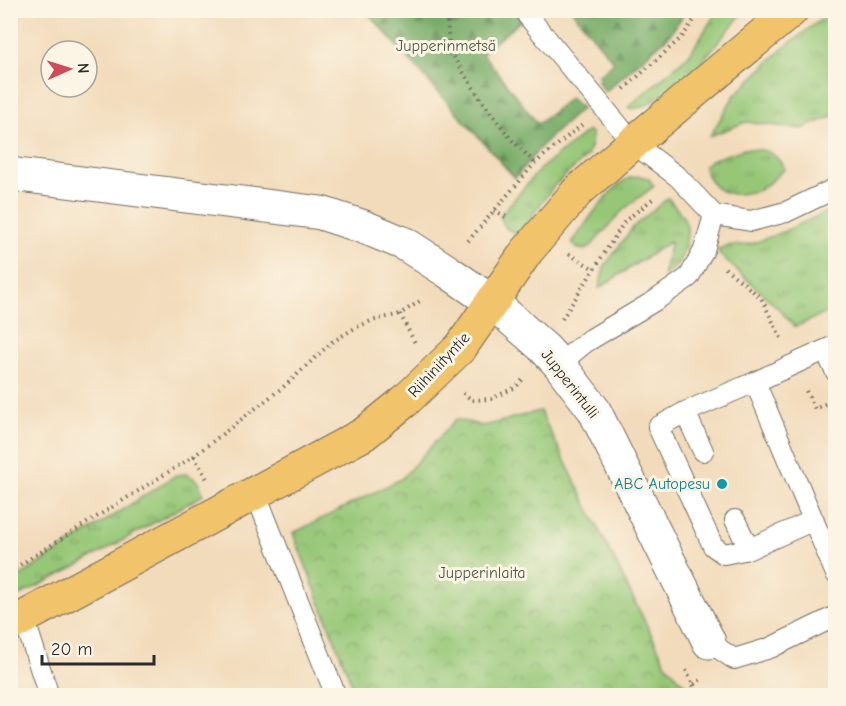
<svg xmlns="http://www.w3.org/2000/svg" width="846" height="706" font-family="'Comic Neue',sans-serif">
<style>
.grass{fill:url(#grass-tufts);stroke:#607951;stroke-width:1.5}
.forest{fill:url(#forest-firs);stroke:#526c4a;stroke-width:1.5}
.park{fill:url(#park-crowns);stroke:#607951;stroke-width:1.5}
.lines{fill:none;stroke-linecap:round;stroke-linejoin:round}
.lane-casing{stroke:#71695d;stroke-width:22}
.street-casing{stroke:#71695d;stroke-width:35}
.primary-casing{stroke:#71695d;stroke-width:35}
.path{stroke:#71695d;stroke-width:4;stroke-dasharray:1.5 4.5;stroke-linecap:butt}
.lane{stroke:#fff;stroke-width:20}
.street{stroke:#fff;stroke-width:33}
.primary{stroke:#f1c36a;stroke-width:33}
.culture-dot{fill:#0f9aa8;stroke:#fcf5e5;stroke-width:2}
.labels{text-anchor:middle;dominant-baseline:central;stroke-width:6;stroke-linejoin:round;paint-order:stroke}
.park-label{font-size:16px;fill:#4b5a42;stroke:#fcf5e5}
.street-label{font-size:16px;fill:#2b2b2b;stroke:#fcf5e5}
.culture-label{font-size:16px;fill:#0d838f;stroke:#fcf5e5;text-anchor:end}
</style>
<defs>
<pattern id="grass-tufts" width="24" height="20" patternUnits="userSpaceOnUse" patternTransform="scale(1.5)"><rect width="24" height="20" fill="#96c777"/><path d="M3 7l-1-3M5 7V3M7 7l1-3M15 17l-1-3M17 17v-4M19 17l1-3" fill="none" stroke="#7ba262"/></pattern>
<pattern id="forest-firs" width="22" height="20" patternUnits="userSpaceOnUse" patternTransform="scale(1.5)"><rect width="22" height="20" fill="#78ac68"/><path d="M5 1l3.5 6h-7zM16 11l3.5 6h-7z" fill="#638c56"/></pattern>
<pattern id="park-crowns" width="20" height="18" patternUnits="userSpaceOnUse" patternTransform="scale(1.5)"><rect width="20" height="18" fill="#96c777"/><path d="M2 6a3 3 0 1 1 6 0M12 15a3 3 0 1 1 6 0" fill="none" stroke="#7ba262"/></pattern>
</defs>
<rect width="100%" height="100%" fill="#fcf5e5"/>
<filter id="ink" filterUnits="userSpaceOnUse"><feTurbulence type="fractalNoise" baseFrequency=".0167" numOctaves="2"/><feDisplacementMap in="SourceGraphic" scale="12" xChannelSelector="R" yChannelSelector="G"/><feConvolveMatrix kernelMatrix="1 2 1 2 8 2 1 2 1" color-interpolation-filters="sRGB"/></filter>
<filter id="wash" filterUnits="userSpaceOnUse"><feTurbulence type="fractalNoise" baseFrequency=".008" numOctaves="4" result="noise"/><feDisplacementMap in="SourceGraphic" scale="24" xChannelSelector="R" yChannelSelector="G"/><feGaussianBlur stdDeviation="1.35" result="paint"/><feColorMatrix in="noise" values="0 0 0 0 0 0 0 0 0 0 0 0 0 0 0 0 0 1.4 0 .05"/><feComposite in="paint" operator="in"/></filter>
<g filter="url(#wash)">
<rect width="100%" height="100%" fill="#f2dbbb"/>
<path class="grass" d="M718 10 736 11 741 15 694 71 653 101 642 107 632 109 628 107 689 55Z
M832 11H836L835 115 802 129 746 122 710 136 734 96 782 49Z
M588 131 592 134 591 144 587 156 554 186 519 233C506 231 505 228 500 216L540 169Z
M744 149C765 149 774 150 785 169 777 175 768 185 759 190 756 191 753 192 750 192 727 198 710 190 704 166L711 160Z
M639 176 648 178 654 186 623 210 591 246 585 250 578 249 572 243C585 225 609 187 629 178 632 177 636 177 639 176Z
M668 198C673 205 682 213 685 221 691 233 683 258 675 267 672 271 667 274 663 276L671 241 599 288 604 267 633 227Z
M835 208V309L795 327 778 308 720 255 718 250C727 242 742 247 754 243 782 233 809 220 835 208Z
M186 474C196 478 201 484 203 495L77 566 11 600V582L176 475Z"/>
<path class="forest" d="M366 11H533L482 53 538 124 570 98 582 108 545 142 515 178Z
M572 11H686L669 36 605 92 598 82 599 75 614 62Z"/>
<path class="park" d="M540 411 666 664 694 695H356L293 533 401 479 456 419 483 426Z"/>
</g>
<g filter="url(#ink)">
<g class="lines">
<defs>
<path id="lane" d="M527 15 633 143 678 177 714 215 751 221 786 212 836 188
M836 345 825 350 836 372
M825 350 755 382 836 574
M559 364 586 342 656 300 689 277 704 250 714 215
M685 412 658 427 713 546 724 554 749 549
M703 451 685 412 755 382
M255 492 336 696
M735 520 749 549 814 520
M24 618 49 696
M709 642 734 659 770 648 836 616"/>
<path id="street" d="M10 174 321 213 364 227 405 244 447 271 492 302 544 348 559 364 594 410 709 642"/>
<path id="primary" d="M10 625 364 434 405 401 461 347 527 251 578 191 633 143 792 10"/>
</defs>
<use href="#lane" class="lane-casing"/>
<use href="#street" class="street-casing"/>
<use href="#primary" class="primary-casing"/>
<path class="path" d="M446 10 450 52 482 101 511 139 535 163
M624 89 682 37 701 10
M494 210 508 218
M468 241 535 163 582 125
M569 254 594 269
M725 268 761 298 781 338
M400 314 415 343
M562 319 625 221 655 197
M806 391 815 409 831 401
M463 393 472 400 491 399 516 387 524 378
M194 456 207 479
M10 571 194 456 287 384 332 342 355 328 371 321 400 314 423 299
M686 670 693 685 703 678
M693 685 698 696"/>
<use href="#lane" class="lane"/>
<use href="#street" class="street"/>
<use href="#primary" class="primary"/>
</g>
</g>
<circle class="culture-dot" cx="722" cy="484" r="6"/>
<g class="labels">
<g class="park-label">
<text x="446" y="46">Jupperinmetsä</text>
<text x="482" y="573">Jupperinlaita</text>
</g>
<g class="street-label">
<text transform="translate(439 365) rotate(-47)">Riihiniityntie</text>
<text transform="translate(570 384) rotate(52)">Jupperintulli</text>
</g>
<g class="culture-label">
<text x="710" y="484">ABC Autopesu</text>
</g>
</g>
<rect width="846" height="706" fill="none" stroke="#fcf5e5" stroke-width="36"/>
<g transform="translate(69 69) rotate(87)"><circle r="28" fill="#fcf5e5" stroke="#a8a49b" stroke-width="1.5"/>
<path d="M0-4.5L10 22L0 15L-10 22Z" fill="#d1495b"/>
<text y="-9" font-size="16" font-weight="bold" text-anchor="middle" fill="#2b2b2b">N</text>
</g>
<path d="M42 655v9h112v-9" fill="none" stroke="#2b2b2b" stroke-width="3"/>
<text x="51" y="655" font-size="18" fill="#2b2b2b" stroke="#fcf5e5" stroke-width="4.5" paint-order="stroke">20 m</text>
</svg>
